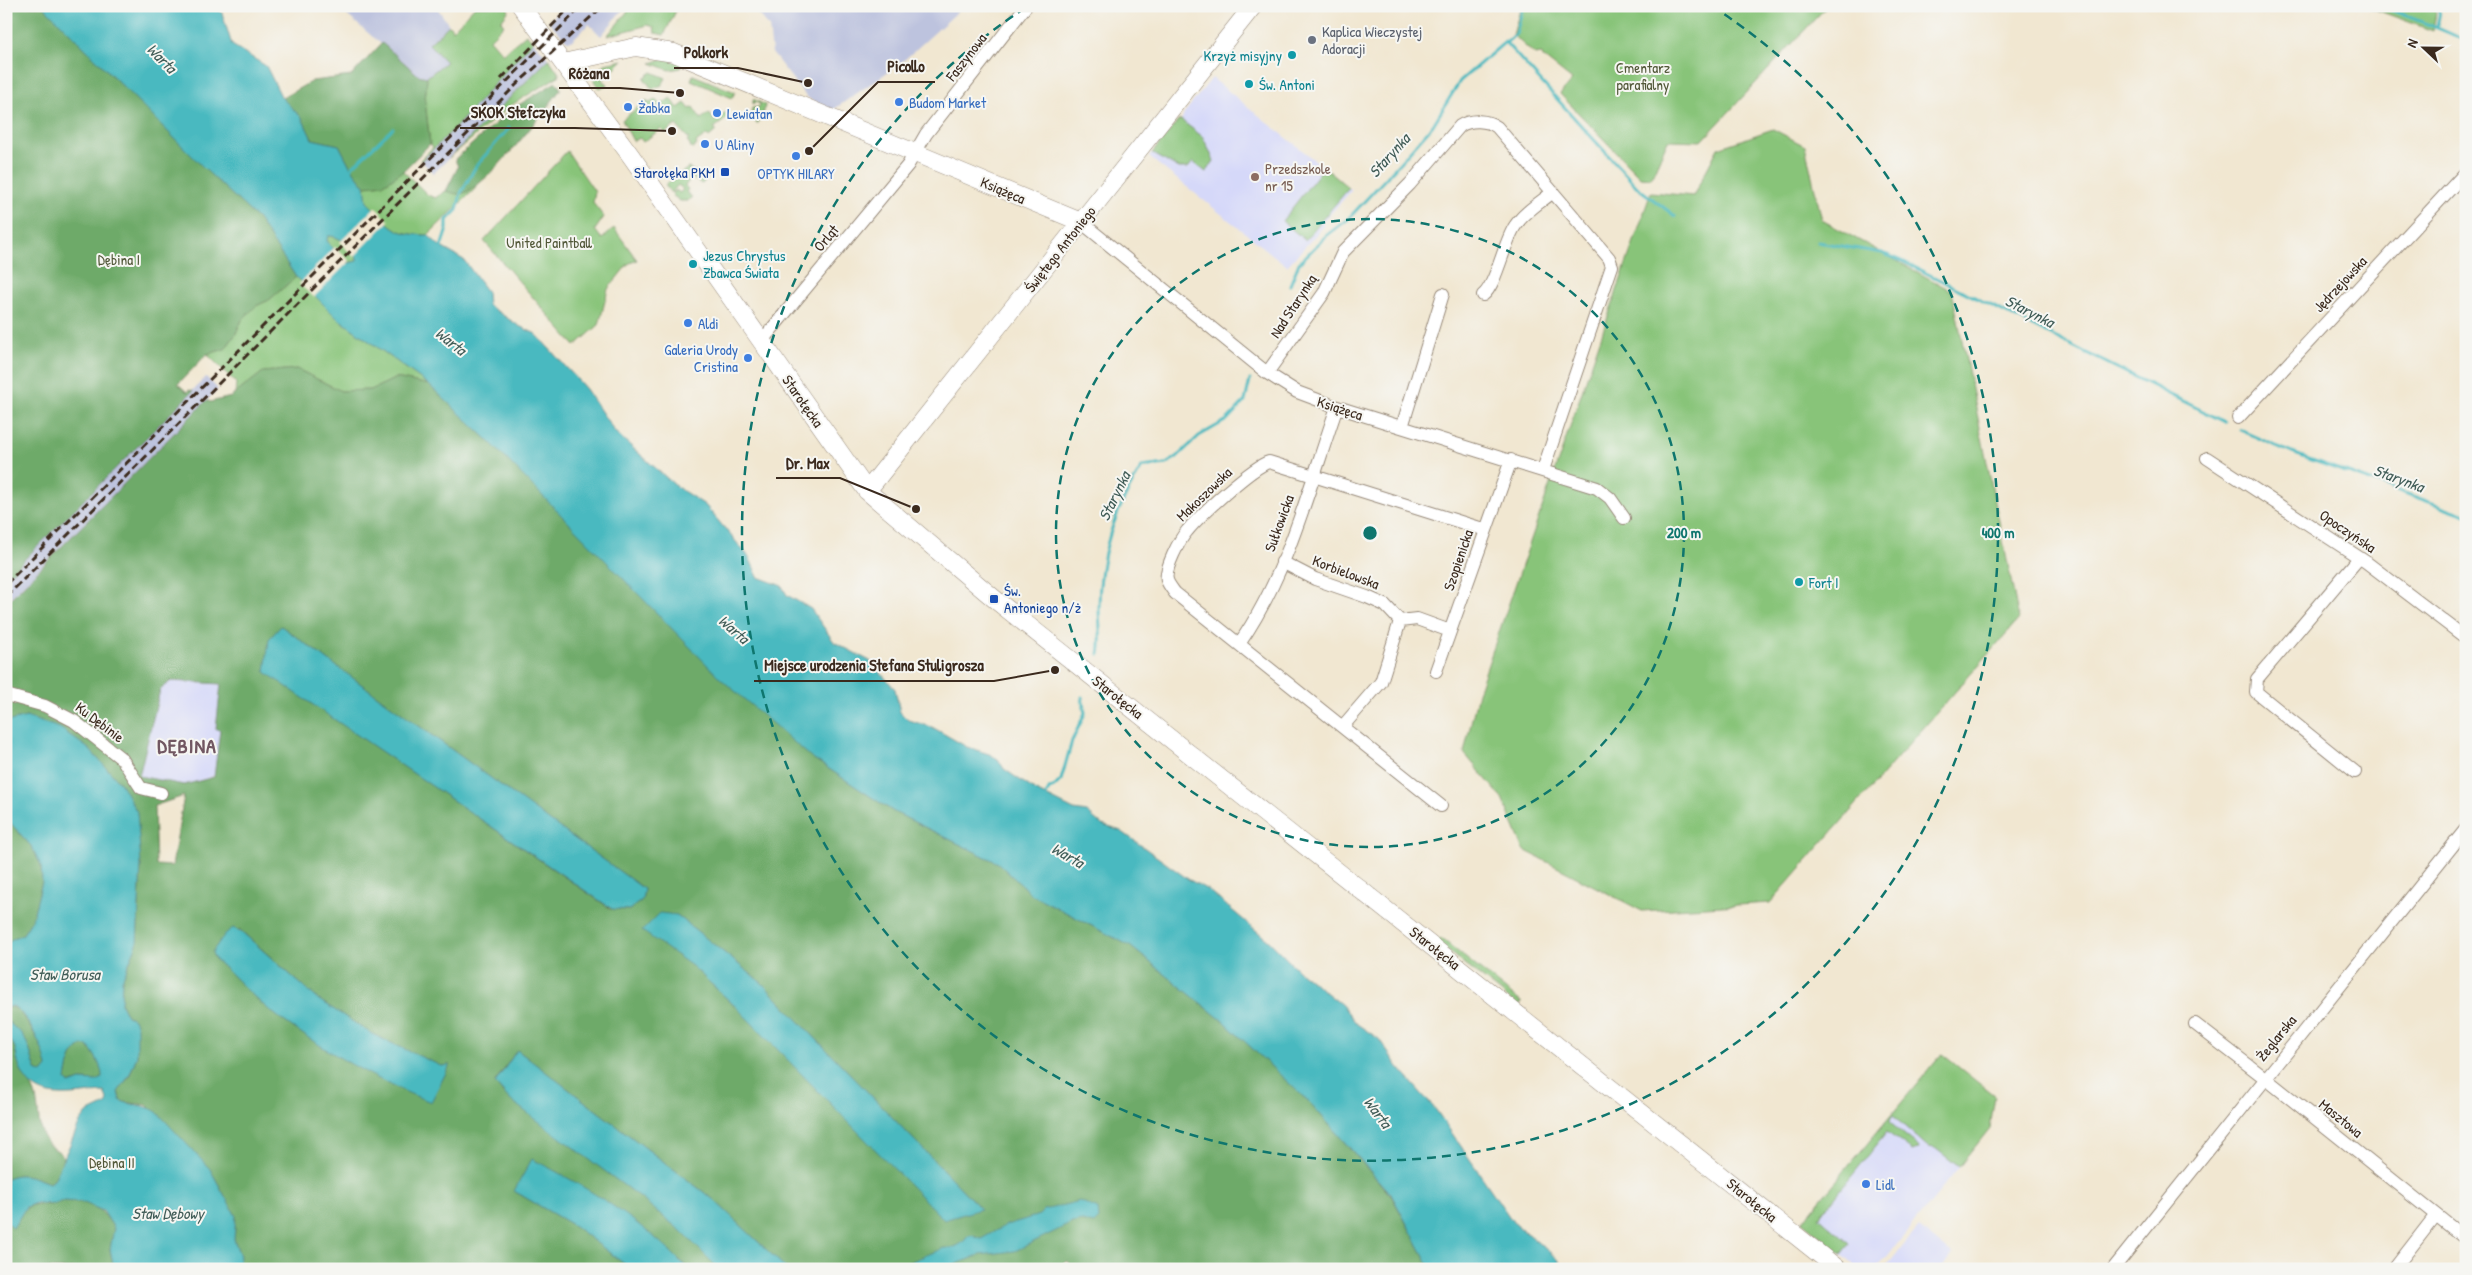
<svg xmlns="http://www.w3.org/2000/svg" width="2472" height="1275" font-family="'Patrick Hand',sans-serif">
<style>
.built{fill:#d5d8f9}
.industrial{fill:#bdc3de}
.green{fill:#88c479;stroke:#62774c}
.forest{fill:#6eaa69;stroke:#546a44;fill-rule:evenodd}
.water{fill:#4ab9c0;stroke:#42726f;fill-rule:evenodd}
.pier{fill:#f1e7d1}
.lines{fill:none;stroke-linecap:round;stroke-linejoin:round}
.stream{stroke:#4ab9c0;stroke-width:3}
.street-casing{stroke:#968878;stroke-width:14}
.secondary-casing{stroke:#968878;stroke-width:19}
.street{stroke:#fff;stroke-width:12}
.secondary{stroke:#fff;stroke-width:18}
.rail{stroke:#3b2a1e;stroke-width:3;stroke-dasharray:8 4;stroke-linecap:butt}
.ring{fill:none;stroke:#0f766e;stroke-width:2.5;stroke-dasharray:9 6}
.worship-dot{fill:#6b7280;stroke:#f6f6f2;stroke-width:2}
.culture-dot{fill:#0f9aa8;stroke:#f6f6f2;stroke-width:2}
.shop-dot{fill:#3f7fe0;stroke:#f6f6f2;stroke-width:2}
.transit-dot{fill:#1a4fb4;stroke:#f6f6f2;stroke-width:2}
.education-dot{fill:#8d6e63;stroke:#f6f6f2;stroke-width:2}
.labels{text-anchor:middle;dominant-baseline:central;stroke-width:4;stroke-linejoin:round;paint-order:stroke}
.worship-label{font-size:15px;fill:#5b616d;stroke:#f6f6f2;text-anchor:start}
.culture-label{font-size:15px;fill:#0d838f;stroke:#f6f6f2;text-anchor:start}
.street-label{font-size:15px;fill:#3b2a1e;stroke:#f6f6f2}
.park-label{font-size:15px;fill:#525839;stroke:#f6f6f2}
.shop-label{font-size:15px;fill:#366cbe;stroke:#f6f6f2;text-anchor:start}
.education-label{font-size:15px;fill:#785e54;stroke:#f6f6f2;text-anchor:start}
.transit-label{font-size:15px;fill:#164399;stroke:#f6f6f2;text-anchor:end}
.water-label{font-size:16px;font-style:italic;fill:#405c57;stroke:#f6f6f2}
.district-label{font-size:20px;font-weight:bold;letter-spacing:1px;fill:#715762;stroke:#f6f6f2}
.centre{fill:#0f766e;stroke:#f6f6f2;stroke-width:2.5}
.ring-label{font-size:15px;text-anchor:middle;font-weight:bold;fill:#0f766e;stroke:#f6f6f2;stroke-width:4;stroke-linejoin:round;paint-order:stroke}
.leader{fill:none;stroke:#3b2a1e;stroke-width:2}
.callout-dot{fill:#3b2a1e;stroke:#f6f6f2;stroke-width:2}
.callout-label{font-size:16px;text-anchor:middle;font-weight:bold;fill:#3b2a1e;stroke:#f6f6f2;stroke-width:4;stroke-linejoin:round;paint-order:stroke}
</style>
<rect width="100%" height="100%" fill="#f6f6f2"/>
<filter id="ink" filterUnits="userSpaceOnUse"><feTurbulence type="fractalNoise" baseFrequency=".02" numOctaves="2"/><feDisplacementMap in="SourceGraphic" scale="10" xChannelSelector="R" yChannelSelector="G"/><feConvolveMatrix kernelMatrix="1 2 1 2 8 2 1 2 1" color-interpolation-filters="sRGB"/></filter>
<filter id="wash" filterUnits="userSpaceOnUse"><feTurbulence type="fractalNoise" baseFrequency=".0096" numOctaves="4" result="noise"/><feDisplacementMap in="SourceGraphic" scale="20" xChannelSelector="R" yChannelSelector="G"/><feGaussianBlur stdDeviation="1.12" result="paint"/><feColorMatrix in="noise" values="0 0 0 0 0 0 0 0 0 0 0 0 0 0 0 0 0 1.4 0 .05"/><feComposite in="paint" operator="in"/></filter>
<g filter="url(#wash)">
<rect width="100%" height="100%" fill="#f1e7d1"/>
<path class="built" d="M1212 78 1352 190 1323 222V227L1287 266 1149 157 1178 121 1181 120 1185 112Z
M171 681 221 684 216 729H220L214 776 185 785 138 776 160 690Z
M1895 1110 1962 1164 1881 1264 1873 1269H1859L1802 1222Z
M1919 1227 1952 1254 1941 1269H1884Z"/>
<path class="industrial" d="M336 6H436L449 25 429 44 446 62 427 77 418 75Z
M564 6H626L601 36 589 24 571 41H567L549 22Z
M751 6H964L902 62 827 114 805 95 772 53 769 27Z
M533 41 549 59 434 173 421 161 456 127Z
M206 377 218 389 6 602V578Z"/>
<path class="green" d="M475 6H506L509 10 501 21 504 25 490 39 503 54 526 34 533 41 456 127 421 161 420 160 433 147 430 144 425 101 427 77 446 62 429 44 449 25 453 30Z
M632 6H675V13L664 35 655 33 654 27 648 25 607 36Z
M1521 6H1827L1702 141 1668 140 1651 178 1640 177 1560 94 1572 80 1543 57 1542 54 1535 55 1513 35Z
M2366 6H2437L2433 31Z
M549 59 560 75 510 106 449 158Z
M662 59 683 61 681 68 669 70 651 63Z
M623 60 602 80 608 85 600 89 594 81V73L605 64Z
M652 72 666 78 662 85 652 89 644 78Z
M693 75 735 92 732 98 691 80Z
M671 98 678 108 685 103 690 109 693 107 701 119 709 113 715 121 726 112 729 117 714 128 716 131 709 137 707 135 696 143 697 145 692 149 687 141 689 139 676 125 665 133 661 129 643 142 640 138 633 141 622 120 647 100 649 103 655 99 660 105Z
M753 99 765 105 763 116 757 124 751 116 752 108 759 107 760 104 755 102 753 104Z
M1181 120 1203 137 1214 161 1206 172 1193 162 1188 168H1178L1152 153 1178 121Z
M1773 129 1805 146 1822 220 1952 291 2019 619 1770 903 1642 911 1524 850 1502 798 1464 753 1478 693 1651 192 1693 196 1718 148Z
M567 151 595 192 593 203 604 217 595 230 602 239 614 228 637 260 628 264 608 289 599 325 575 346 484 241Z
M1324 167 1349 188 1305 240 1282 221Z
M688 168 708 177 702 184 691 178 685 186 688 189 686 192 692 197 687 201H680L672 195 676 190 680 193 683 189 678 185 671 193 665 185Z
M403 171 428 195 435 198 446 191 461 194 478 186 428 235C393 235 391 226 366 202L365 186 384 184Z
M328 236C339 235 358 250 357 261L348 263 329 244 327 240Z
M296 277 336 317 429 385 396 378 371 390 341 391 297 369 263 372 235 394 236 383 207 354 225 349 235 335 242 320 256 306 269 300Z
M1442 939 1522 1003 1518 1006 1435 941Z
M1942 1054 1995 1096 1990 1128 1959 1167 1935 1148 1928 1147 1893 1116 1889 1122 1916 1144 1918 1149 1912 1151 1887 1132 1819 1217 1850 1244 1842 1254 1802 1222Z"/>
<path class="forest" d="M6 6H43L208 172 258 219 296 277 269 300 256 306 242 320 235 335 225 349 207 354 178 384 187 392 189 390 193 391 6 578Z
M382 43 418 75 427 77 425 101 430 144 403 171 384 184 365 186 351 168 339 145 312 139 302 118 282 98 312 81 351 76Z
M556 82 561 89C544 111 486 189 461 194 457 195 450 192 446 191L458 167 455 159 512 109Z
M297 369 341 391 371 390 396 378 429 385 487 439 811 757 894 812 998 863 1031 894 1130 946 1223 1021 1312 1105 1392 1197 1431 1269H1074L1068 1261 1054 1269H787L714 1200 517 1050 495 1082 503 1093 638 1196 681 1231 719 1269H688L680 1260 514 1191 574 1226 631 1269H238L240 1256 234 1239 236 1216 210 1169 147 1105 123 1102 120 1100 118 1091 129 1077 137 1056 134 1019 127 1016 121 1004 122 980 137 944 141 864 121 784 89 749 60 728 26 717 6 722V603L207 400 210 402 231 397 263 372ZM281 626 644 889 642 900 629 910 611 909 266 672ZM171 681 221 684 216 729 220 730 214 777 184 785 139 776 160 690ZM184 796 172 866 156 865 154 806ZM677 915 762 983 981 1209 736 1007 692 966ZM239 929 319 1000 372 1034 441 1066 450 1065 431 1101C381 1084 320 1047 277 1016 254 999 235 977 214 958Z
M6 818 31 846 41 865 42 882 32 920 23 934 12 939 6 945Z
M8 1006 18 1009C29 1026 45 1046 47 1067L42 1073 36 1070 28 1045 22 1034 6 1020Z
M6 1040H10C18 1049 15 1055 19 1065 22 1074 29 1080 33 1089 41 1105 35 1124 46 1141 51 1149 58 1149 63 1156 62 1165 58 1178 49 1183 36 1178 20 1170 6 1179Z
M82 1045 88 1046C94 1054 104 1068 102 1078L98 1081 80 1080 69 1084 66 1080C68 1067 70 1053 82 1045Z
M62 1201C90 1202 99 1204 114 1228L110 1250 114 1269H6V1221L14 1226C30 1191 40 1212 62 1201Z"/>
<path class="water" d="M43 6H216L222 13 232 45 266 66 282 98 302 118 312 139 339 145 351 168 365 186 367 202C391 226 393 235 428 235L441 247 464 260 487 292 488 305 519 326 536 334 586 389 615 432 677 487 705 505 749 557 758 577 782 586 787 595 811 609 834 642 870 661 895 689 900 712 908 720 932 727 967 747 989 754 998 759 1004 769 1036 791 1074 810 1087 812 1102 825 1121 831 1188 879 1208 890 1270 942 1299 971 1342 1005 1357 1024 1379 1039 1398 1067 1436 1110 1513 1222 1558 1259 1563 1269H1431L1392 1196 1312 1105 1223 1021 1130 946 1031 894 998 863 894 812 811 757 721 679 487 439 429 385 336 317 296 277 258 219 208 172ZM328 236C339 235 358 250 357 261L348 263 329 244 327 240Z
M281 626 644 889 642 900 629 910 612 909 265 672 269 639Z
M26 717 60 728 89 749 121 784 137 812 141 864 137 944 122 980 121 1004 127 1016 134 1019 137 1027V1056L129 1076 118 1092 120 1100C129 1106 144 1103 157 1112L210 1169 236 1216 234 1239 240 1256 238 1269H114L110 1249 114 1228 103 1211 82 1202 62 1201 55 1204 36 1203 26 1207 13 1228 6 1221V1179C20 1170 36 1178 49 1183L54 1180 80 1122 87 1113 106 1104 108 1101 104 1092C70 1094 33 1106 19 1065 15 1055 18 1049 10 1040H6V1020L22 1034 28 1045 36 1070 42 1073 47 1067C45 1051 27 1014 13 1006L6 1008V945L12 939 23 934 32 920 42 882 41 865 31 846 6 818V722ZM82 1045 88 1046C94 1053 103 1068 102 1078L97 1081 80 1080 69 1084 66 1080C68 1067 70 1053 82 1045Z
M660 913 677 915 762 983 981 1209 944 1220 736 1007 692 966 642 931Z
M233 928 243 933 319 1000 372 1034 441 1066 450 1065 431 1102C381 1084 320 1048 277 1016 254 999 235 977 214 958L212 952 225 934Z
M517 1050 714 1200 787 1269H719L681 1231 638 1196 510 1100 495 1083Z
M532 1159C588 1187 645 1223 688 1269H631L574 1226 514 1191Z
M1080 1201 1098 1209 1099 1219 1094 1224 1082 1221 1072 1223 1015 1251 980 1255 944 1269H892L944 1248C953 1249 962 1245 967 1237L971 1235 981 1239 1006 1225 1039 1215 1044 1210Z"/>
<path class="pier" d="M375 207 389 221 354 257 340 242Z
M335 247 350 261 314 297 299 284Z"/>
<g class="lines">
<path class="stream" d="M2381 6C2410 18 2439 27 2466 41
M2437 27 2441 6
M1507 42 1516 34 1523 6
M351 168 393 128
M1818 242 1882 253 1902 261 2225 422
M441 247 447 229V220L457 210 461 193 476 166 509 128
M1290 285 1299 263 1326 236 1348 219 1387 177 1433 125 1460 81 1505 42 1638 188 1675 216
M2240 430 2292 453 2466 515
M1099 654C1102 639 1099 624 1099 608 1099 555 1114 511 1142 467L1166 464 1177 457 1199 436 1227 420 1245 401 1250 380
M1044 800 1049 789 1054 787 1061 780 1072 741 1085 713 1082 697"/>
</g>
</g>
<g filter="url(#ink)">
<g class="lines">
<defs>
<path id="street" d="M1081 222 1267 373 1297 392 1337 407 1597 488 1610 498 1624 518
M1483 295C1496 286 1504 242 1515 226 1524 212 1541 202 1553 192
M761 342 908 165 926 134 1026 6
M1267 373 1324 293 1343 252 1410 184 1460 126C1470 119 1488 120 1497 127L1609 258 1612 266 1543 470
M2238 418 2466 172
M1402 427 1443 294
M2207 458 2366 562 2466 638
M1282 562 1315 579 1367 597 1385 605 1400 621
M1400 621 1417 619 1450 631
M1239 644C1288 574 1309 487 1337 407
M1436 671 1511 460
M6 695 45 706 74 721 122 759 141 788 161 793
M1343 726 1381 682 1400 621
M2355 772 2256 692 2257 679 2359 558
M1441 806 1175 593C1172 589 1168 584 1167 580 1164 569 1180 539 1187 531 1200 515 1252 467 1269 462L1486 530
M2195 1024 2265 1078 2466 1239
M2113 1269 2466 829
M2394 1269 2436 1215"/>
<path id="secondary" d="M521 6 631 156 867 491 997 601 1838 1269
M563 63 636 47 674 53 1081 222
M867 491 1253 6"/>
</defs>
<use href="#street" class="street-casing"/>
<use href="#secondary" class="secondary-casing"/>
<use href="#street" class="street"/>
<use href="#secondary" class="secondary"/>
<path class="rail" d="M501 79 571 6
M6 584 582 6
M6 597 516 85 603 6"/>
</g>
</g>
<g class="ring">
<circle cx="1370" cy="533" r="314"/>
<path d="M1712 6A628 628 0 1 1 1028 6"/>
</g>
<circle class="worship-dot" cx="1312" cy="40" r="5"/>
<g class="culture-dot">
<circle cx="1292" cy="55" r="5"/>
<circle cx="1249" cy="84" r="5"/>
<circle cx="693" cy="264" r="5"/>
<circle cx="1799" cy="582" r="5"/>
</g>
<g class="shop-dot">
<circle cx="899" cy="102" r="5"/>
<circle cx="628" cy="107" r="5"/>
<circle cx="717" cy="113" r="5"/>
<circle cx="705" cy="144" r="5"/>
<circle cx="796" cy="156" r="5"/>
<circle cx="688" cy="323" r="5"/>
<circle cx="748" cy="358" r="5"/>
<circle cx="1866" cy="1184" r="5"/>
</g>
<g class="transit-dot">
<rect x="720" y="167" width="10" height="10" rx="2.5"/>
<rect x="989" y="594" width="10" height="10" rx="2.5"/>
</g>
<circle class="education-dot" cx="1255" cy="177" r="5"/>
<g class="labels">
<g class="worship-label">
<text x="1322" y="31">Kaplica Wieczystej<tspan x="1322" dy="17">Adoracji</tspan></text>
</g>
<g class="culture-label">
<text x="1282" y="55" text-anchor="end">Krzyż misyjny</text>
<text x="1259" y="84">Św. Antoni</text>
<text x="703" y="255">Jezus Chrystus<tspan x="703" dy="17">Zbawca Świata</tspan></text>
<text x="1809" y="582">Fort I</text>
</g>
<g class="street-label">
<text transform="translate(966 57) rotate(-52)">Faszynowa</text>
<text transform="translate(1003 190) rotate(23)">Książęca</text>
<text transform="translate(826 238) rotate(-50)">Orląt</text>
<text transform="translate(1060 249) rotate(-52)">Świętego Antoniego</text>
<text transform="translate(2340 284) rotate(-47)">Jędrzejowska</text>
<text transform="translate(1293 306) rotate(-57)">Nad Starynką</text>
<text transform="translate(803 401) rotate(55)">Starołęcka</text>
<text transform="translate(1340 408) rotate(18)">Książęca</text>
<text transform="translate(1204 494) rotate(-44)">Makoszowska</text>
<text transform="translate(1279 523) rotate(-70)">Sułkowicka</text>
<text transform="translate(2348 531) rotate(34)">Opoczyńska</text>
<text transform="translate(1458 560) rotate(-71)">Szopienicka</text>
<text transform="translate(1346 572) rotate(21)">Korbielowska</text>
<text transform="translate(1118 697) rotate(38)">Starołęcka</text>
<text transform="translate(100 722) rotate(37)">Ku Dębinie</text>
<text transform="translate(1435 948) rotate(38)">Starołęcka</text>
<text transform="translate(2276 1038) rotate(-51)">Żeglarska</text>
<text transform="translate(2341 1118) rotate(39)">Masztowa</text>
<text transform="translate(1752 1200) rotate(39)">Starołęcka</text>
</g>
<g class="park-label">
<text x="1643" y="67">Cmentarz<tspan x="1643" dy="17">parafialny</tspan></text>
<text x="549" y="242">United Paintball</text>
<text x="119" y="259">Dębina I</text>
<text x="112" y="1162">Dębina II</text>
</g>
<g class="shop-label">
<text x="909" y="102">Budom Market</text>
<text x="638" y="107">Żabka</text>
<text x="727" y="113">Lewiatan</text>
<text x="715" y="144">U Aliny</text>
<text x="796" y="173" text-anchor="middle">OPTYK HILARY</text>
<text x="698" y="323">Aldi</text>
<text x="738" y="349" text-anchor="end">Galeria Urody<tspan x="738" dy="17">Cristina</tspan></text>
<text x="1876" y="1184">Lidl</text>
</g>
<g class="education-label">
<text x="1265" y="168">Przedszkole<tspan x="1265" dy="17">nr 15</tspan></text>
</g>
<g class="transit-label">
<text x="715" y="172">Starołęka PKM</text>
<text x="1004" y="590" text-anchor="start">Św.<tspan x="1004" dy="17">Antoniego n/ż</tspan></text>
</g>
<g class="water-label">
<text transform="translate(162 58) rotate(45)">Warta</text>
<text transform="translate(1389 155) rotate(-48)">Starynka</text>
<text transform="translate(2030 311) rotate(27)">Starynka</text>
<text transform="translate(451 341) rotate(38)">Warta</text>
<text transform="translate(2399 478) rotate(20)">Starynka</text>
<text transform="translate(1114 496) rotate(-64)">Starynka</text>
<text transform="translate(734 629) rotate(41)">Warta</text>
<text transform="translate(1068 855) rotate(30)">Warta</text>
<text x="65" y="974">Staw Borusa</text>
<text transform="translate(1378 1112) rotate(53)">Warta</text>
<text x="168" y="1213">Staw Dębowy</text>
</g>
<g class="district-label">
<text x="187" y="745">DĘBINA</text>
</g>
</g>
<circle cx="1370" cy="533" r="8" class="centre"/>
<g class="ring-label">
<text x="1684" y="538">200 m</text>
<text x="1998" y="538">400 m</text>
</g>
<path class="leader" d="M808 83L738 68H674M809 151L878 82H935M680 93L620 88H559M672 131L575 128H460M916 509L840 478H776M1055 670L994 681H754"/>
<g class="callout-dot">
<circle cx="808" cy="83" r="5"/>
<circle cx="809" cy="151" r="5"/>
<circle cx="680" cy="93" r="5"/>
<circle cx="672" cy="131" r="5"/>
<circle cx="916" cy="509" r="5"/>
<circle cx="1055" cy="670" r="5"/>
</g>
<g class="callout-label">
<text x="706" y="58">Polkork</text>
<text x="906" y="72">Picollo</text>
<text x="589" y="79">Różana</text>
<text x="518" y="118">SKOK Stefczyka</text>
<text x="808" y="469">Dr. Max</text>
<text x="874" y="671">Miejsce urodzenia Stefana Stuligrosza</text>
</g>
<rect width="2472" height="1275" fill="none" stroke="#f6f6f2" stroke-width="25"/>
<g transform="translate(2424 48) rotate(292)" stroke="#f6f6f2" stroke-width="4" paint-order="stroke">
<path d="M0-4L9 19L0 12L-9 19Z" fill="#3b2a1e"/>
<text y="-8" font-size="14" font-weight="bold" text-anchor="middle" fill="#3b2a1e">N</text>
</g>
</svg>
